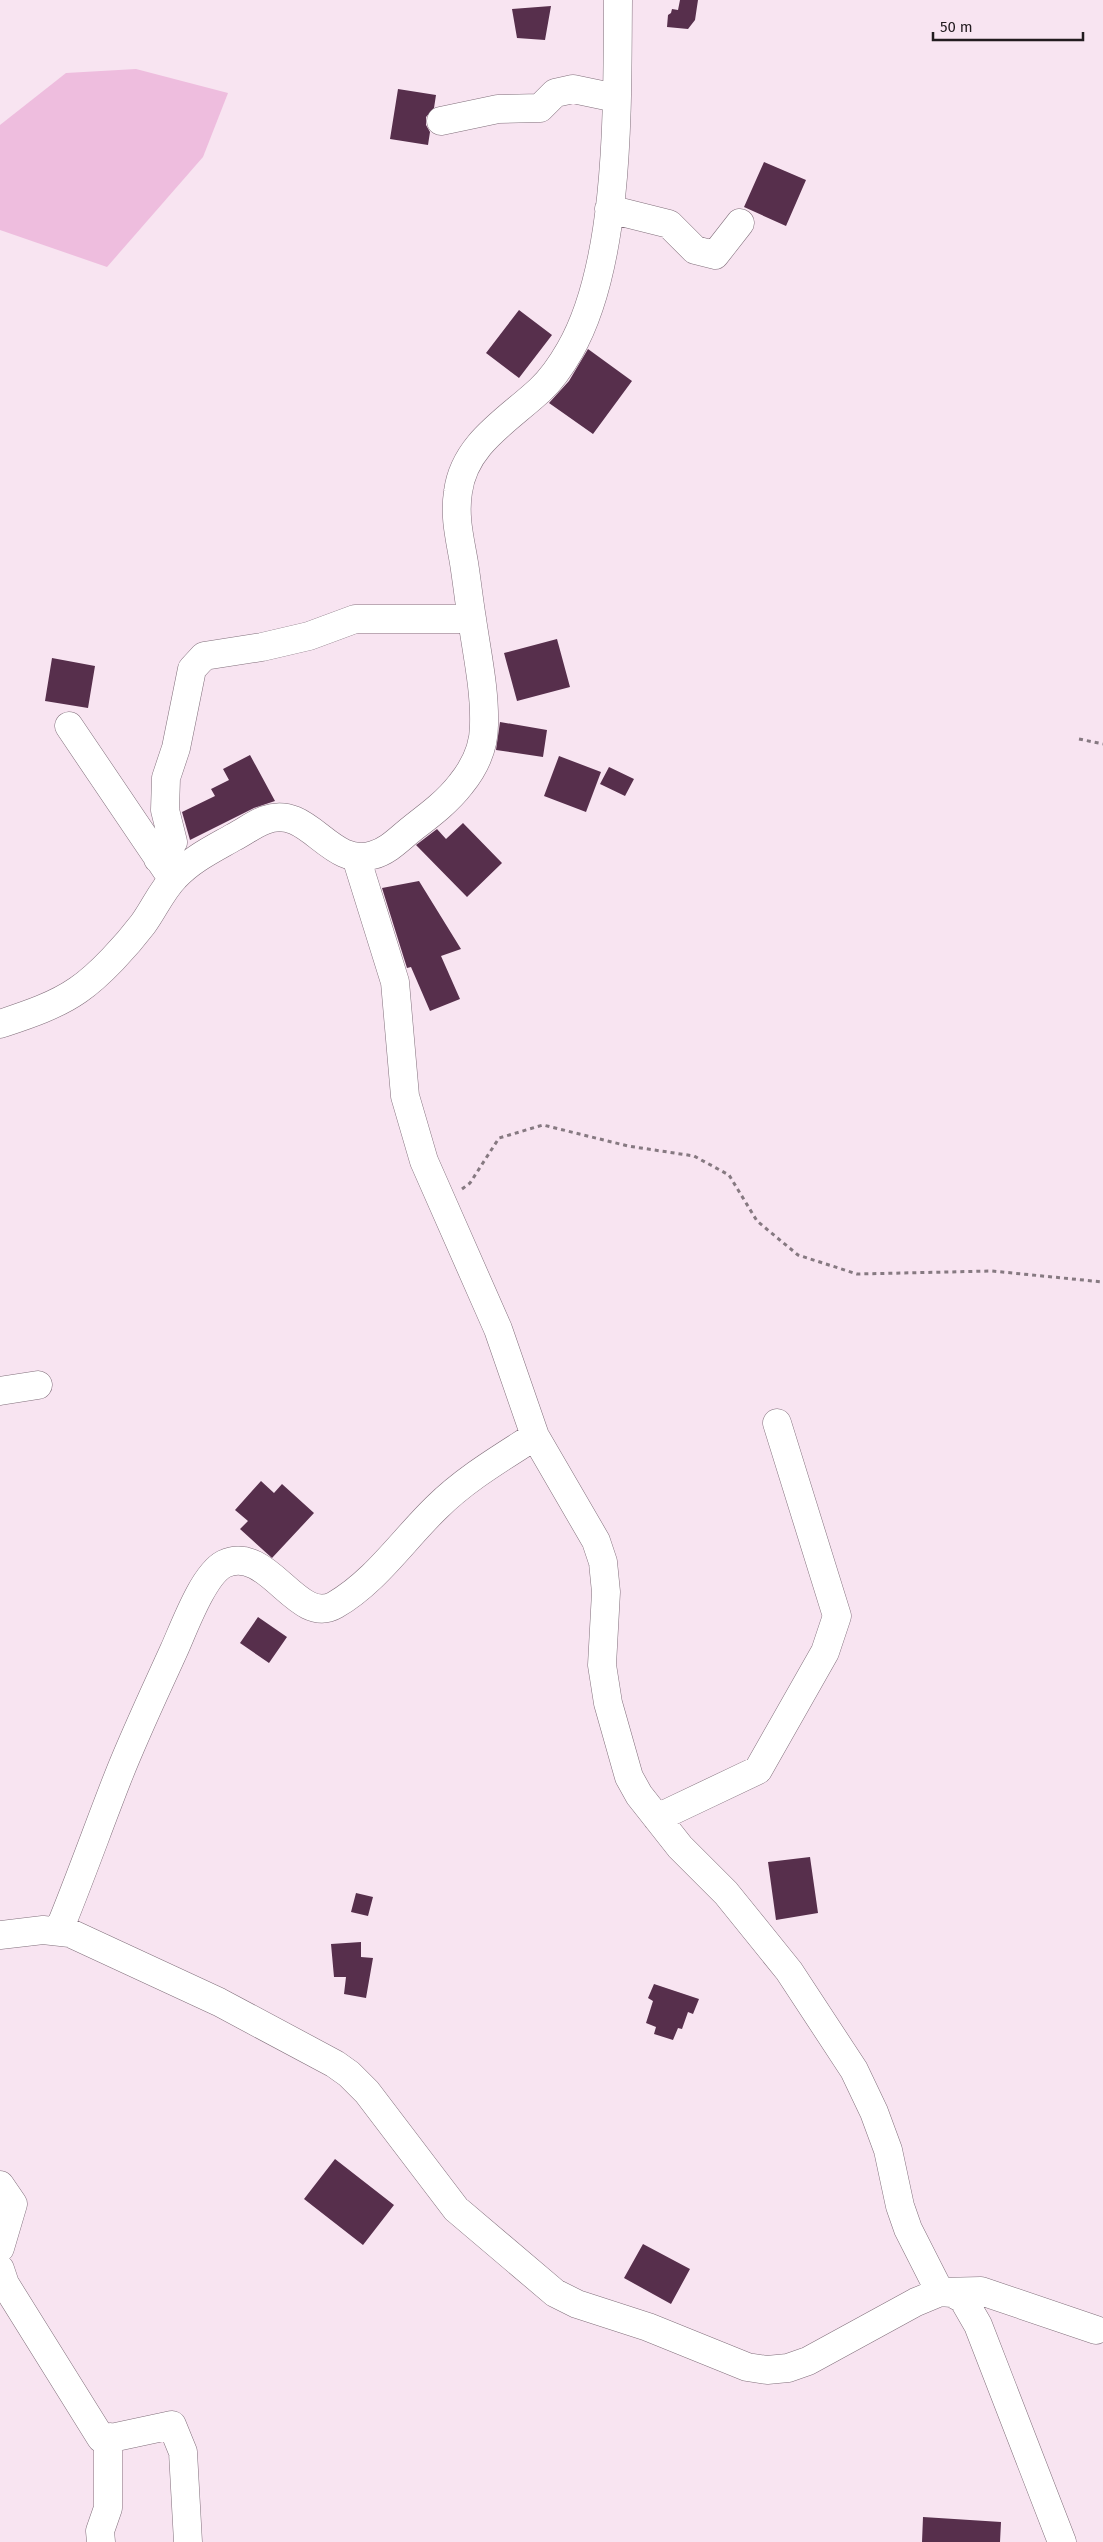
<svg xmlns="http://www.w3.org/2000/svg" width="1103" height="2542" font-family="'Fira Sans',sans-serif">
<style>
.green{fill:#eebdde}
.building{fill:#572f4c}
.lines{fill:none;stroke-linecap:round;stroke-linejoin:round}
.minor-casing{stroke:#816f7b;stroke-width:29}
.path{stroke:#867981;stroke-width:3;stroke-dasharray:4 4;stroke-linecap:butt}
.minor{stroke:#fff;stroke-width:28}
</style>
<rect width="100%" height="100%" fill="#f8e4f1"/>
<path class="green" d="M136 69 228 93 203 157 107 267 0 230V125L66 73Z"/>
<path class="building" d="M680 0H698L695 20 688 29 667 27 668 15 671 13 672 9 678 10Z
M551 6 545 40 517 38 512 9Z
M398 89 436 95 434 108 426 117V125L430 132 428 145 390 139Z
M764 162 806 180 786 226 744 207Z
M519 310 552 335 519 378 486 353Z
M588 349 632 381 593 434 549 403 569 381Z
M557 639 570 687 517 701 504 653Z
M52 658 95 666 88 708 45 701Z
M500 722 547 730 543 757 496 750Z
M250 755 275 801 254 808 190 840 182 812 215 796 211 789 229 780 223 769Z
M559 756 601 772 586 812 544 796Z
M609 767 634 779 625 796 600 784Z
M463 823 502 863 467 897 416 845 437 829 446 839Z
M419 881 461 949 441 956 460 999 430 1011 411 967 407 968 382 888Z
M261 1481 274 1493 282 1484 314 1513 272 1558 240 1529 248 1521 235 1510Z
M258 1617 287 1637 269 1663 240 1643Z
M810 1857 818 1913 776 1920 768 1862Z
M356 1893 373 1897 368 1916 351 1912Z
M361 1942V1957L373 1958 366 1998 344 1994 346 1977H334L331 1944Z
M654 1984 699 1999 693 2014 688 2012 682 2029 678 2028 673 2040 654 2034 656 2027 646 2023 653 2001 648 1998Z
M335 2159 394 2205 363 2245 304 2199Z
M643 2244 690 2269 671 2304 624 2278Z
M923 2517 1001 2522 1000 2542H922Z"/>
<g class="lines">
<defs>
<path id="minor" d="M441 121 498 109 540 108 555 93 573 89 616 98
M609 209 669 224 695 250 715 255 740 223
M69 726 169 874
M356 857 395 982 405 1096 424 1161 498 1329 535 1436 596 1541 603 1562 606 1592 602 1665 608 1703 629 1777 639 1795 680 1847 726 1893 789 1971 854 2070 874 2112 888 2150 900 2206 908 2229 940 2292 981 2291 1096 2330
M158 859 173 842 165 810 166 778 176 748 192 669 204 656 262 647 309 636 355 619H472
M0 1024C27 1015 55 1006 78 990 100 975 127 945 143 924 154 909 162 890 175 877 192 859 213 849 234 837 244 832 254 824 265 820 309 803 329 869 373 855 389 851 401 837 414 827 431 814 448 801 461 784 474 768 484 747 484 725 485 690 477 654 472 619 469 601 467 582 464 563 460 539 454 517 458 492 464 444 508 420 540 390 552 379 562 364 570 350 621 261 617 102 618 0
M0 1391 38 1385
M657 1818 758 1770 825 1652 837 1616 777 1423
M59 1930C80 1879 98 1828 118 1777 135 1734 155 1692 174 1650 184 1628 203 1575 224 1564 268 1543 297 1627 335 1605 375 1582 403 1540 436 1508 465 1479 501 1458 535 1436
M0 1935 43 1930 70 1933 219 2002 335 2064 349 2074 367 2092 456 2209 555 2293 577 2304 648 2327 747 2367 767 2370 788 2368 808 2361 916 2302 940 2292 952 2293 963 2299 978 2325 1062 2542
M0 2185 13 2204 0 2248
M0 2269 5 2284 101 2438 116 2437 172 2425 183 2452 188 2542
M101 2542 100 2531 108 2508V2437"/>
</defs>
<use href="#minor" class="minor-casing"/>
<path class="path" d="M1079 739 1103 744
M462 1189 470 1183 499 1138 543 1125 628 1146 694 1156 729 1175 757 1221 798 1255 857 1274 992 1271 1103 1282"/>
<use href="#minor" class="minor"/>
</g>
<path d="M933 32v8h150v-8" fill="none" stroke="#221b1f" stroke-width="2.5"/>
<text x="940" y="32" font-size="15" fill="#221b1f" stroke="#f8e4f1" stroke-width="4" paint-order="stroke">50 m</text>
</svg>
